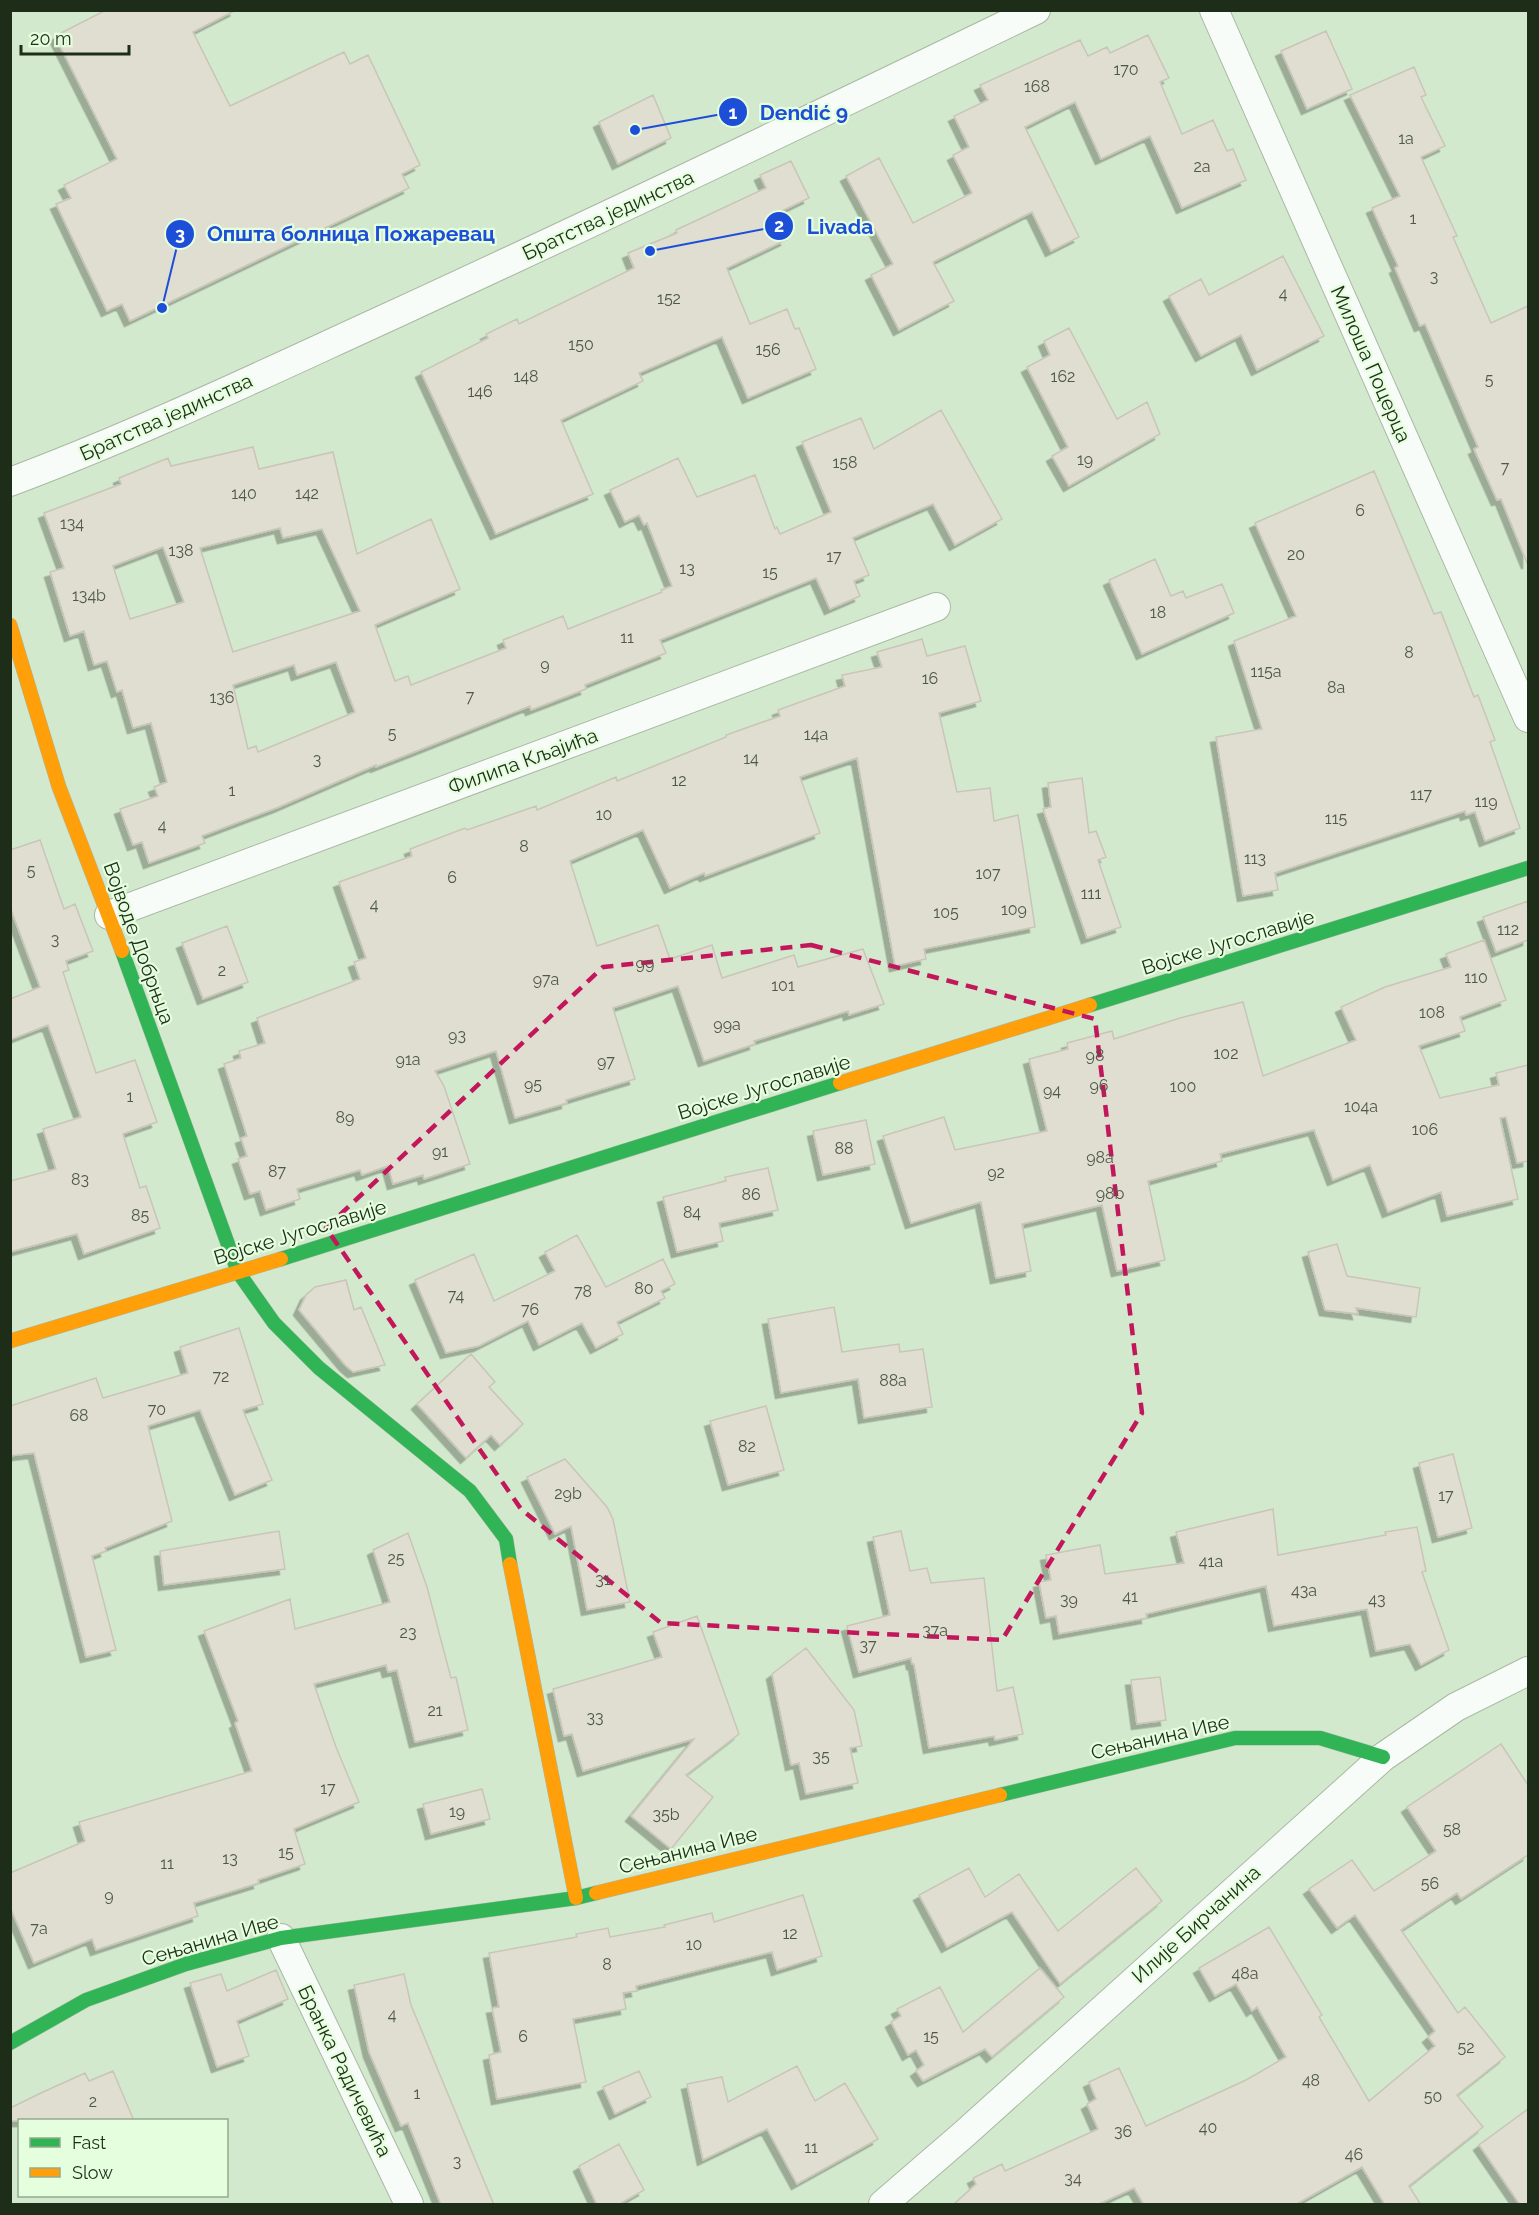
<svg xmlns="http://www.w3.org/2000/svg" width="1539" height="2215" font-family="Raleway,sans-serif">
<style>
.building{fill:#dfded1;stroke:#c9c5b9;stroke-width:1.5;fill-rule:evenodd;filter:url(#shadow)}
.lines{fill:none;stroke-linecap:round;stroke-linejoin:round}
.street-casing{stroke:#a8b9a3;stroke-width:30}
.fast-casing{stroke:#a8b9a3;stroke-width:15}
.slow-casing{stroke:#a8b9a3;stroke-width:15}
.street{stroke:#f8fcf8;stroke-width:28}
.fast{stroke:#30b455;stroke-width:14}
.slow{stroke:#ff9f0a;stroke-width:14}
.marked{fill:none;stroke:#c2185b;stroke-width:4.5;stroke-dasharray:12 8;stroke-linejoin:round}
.labels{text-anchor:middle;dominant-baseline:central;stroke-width:4.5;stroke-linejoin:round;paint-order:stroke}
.number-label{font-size:16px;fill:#4e5946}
.street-label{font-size:20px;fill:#1d2d18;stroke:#e5fedd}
.leader{fill:none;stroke:#1d4ed8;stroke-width:2}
.callout-dot{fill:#1d4ed8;stroke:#e5fedd;stroke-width:2}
.mark-label{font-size:18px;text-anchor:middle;font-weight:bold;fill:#fff}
.callout-label{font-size:21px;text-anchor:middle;font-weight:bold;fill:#1d4ed8;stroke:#e5fedd;stroke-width:4.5;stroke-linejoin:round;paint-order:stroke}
</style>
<defs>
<filter id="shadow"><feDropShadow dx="-5.5" dy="5.5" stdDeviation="0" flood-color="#0004"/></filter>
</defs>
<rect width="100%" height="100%" fill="#d3e9cd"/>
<path class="building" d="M106 10H236L193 32 230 106 344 52 350 64 368 55 420 165 402 174 409 188 130 321 122 304 107 311 56 204 71 198 64 185 117 159 55 36Z
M1326 31 1352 89 1307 109 1281 51Z
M1148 35 1169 78 1160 82 1182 134 1213 120 1227 151 1233 149 1246 180 1182 208 1150 136 1101 159 1075 102 1025 127 1079 237 1051 251 1032 212 933 262 954 301 899 330 871 275 893 264 846 176 879 158 913 223 972 193 953 155 969 147 954 116 988 100 980 85 1080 40 1088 56 1107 47 1110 53Z
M1414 67 1426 95 1421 97 1445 146 1421 157 1457 236 1453 237 1491 323 1528 306V563H1527L1501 499 1497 500 1474 449 1478 447 1425 324 1420 326 1395 268 1398 266 1372 208 1400 196 1350 95Z
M653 95 671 138 618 164 599 122Z
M791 161 809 198 773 215 786 240 727 268 750 324 787 309 795 329 799 328 816 369 748 398 722 337 639 373 643 381 561 420 593 494 496 534 421 372 488 338 486 334 517 319 519 324 634 268 628 253 677 233 676 230 766 188 760 175Z
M1283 256 1324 336 1257 370 1241 335 1201 356 1169 296 1201 279 1209 295Z
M1069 328 1117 419 1147 402 1160 434 1069 486 1052 456 1068 447 1027 367 1050 355 1044 341Z
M941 410 1002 519 955 545 933 504 853 538 869 575 854 581 860 596 830 609 816 578 660 640 666 653 585 685 586 689 531 710 530 706 427 747 376 767V765L279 807 202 836 205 843 149 863 142 842 133 845 120 809 158 796 154 787 167 782 151 723 133 728 122 690 117 692 107 661 94 665 84 631 70 636 50 572 64 568 44 513 121 484 119 478 168 458 171 466 253 447 259 469 333 452 357 554 431 519 460 589 375 625 395 681 408 676 411 685 506 648 503 640 563 616 568 629 662 592 661 590 672 586 647 523 644 525 639 515 625 522 610 490 678 458 697 497 755 475 775 529 777 527 780 534 831 512 802 442 861 418 874 449ZM280 528 283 538 322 529 360 611 233 652 200 548ZM163 547 184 602 130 619 113 566ZM336 662 355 712 258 752 256 746 248 749 233 685 294 665 297 675Z
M1374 471 1434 614 1441 612 1474 697 1478 695 1495 740 1490 742 1520 828 1485 841 1475 812 1466 815 1465 811 1275 873 1278 890 1243 896 1216 737 1262 729 1234 641 1296 616 1255 523Z
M1155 559 1171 596 1183 591 1186 598 1222 584 1234 613 1142 654 1109 580Z
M922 639 927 656 965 646 981 701 939 713 957 792 990 788 994 821 1018 815 1035 927 924 949 926 959 895 966 857 758 800 777 820 833 705 876 704 873 670 888 643 830 570 861 597 946 658 925 670 959 712 945 722 978 794 955 798 967 863 949 884 1004 849 1015 848 1011 754 1041 755 1044 704 1061 678 986 613 1008 635 1079 566 1100 567 1103 515 1118 496 1051 435 1071 444 1086 470 1164 424 1179 423 1175 393 1184 388 1166 362 1175 360 1170 297 1189 300 1199 266 1210 260 1191 250 1194 238 1159 247 1156 241 1138 247 1136 224 1064 241 1058 239 1051 265 1043 257 1018 360 979 354 962 366 958 339 882 412 856 410 849 465 828 467 830 536 806 537 810 616 777 617 781 726 737V735L780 716 778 710 845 686 842 675 882 667 877 652Z
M1082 778 1089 833 1096 831 1106 857 1098 860 1121 927 1087 938 1043 809 1051 807 1048 783Z
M40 840 64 909 75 904 93 951 66 961 69 970 63 972 96 1073 135 1060 157 1122 123 1134 140 1188 146 1186 160 1228 84 1254 77 1234 10 1252V1181L56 1169 43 1129 81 1117 48 1025 10 1040V999L40 987 10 907V850Z
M1528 901V940L1496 952 1483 917Z
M227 926 248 982 203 999 182 943Z
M1484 940 1506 1000 1460 1017 1465 1031 1419 1046 1440 1098 1499 1085 1496 1073 1528 1065V1161L1517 1163 1506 1117 1500 1118 1518 1199 1447 1216 1441 1192 1388 1212 1370 1165 1333 1180 1314 1130 1220 1154 1222 1161 1148 1181 1165 1260 1117 1271 1102 1205 1022 1224 1031 1271 996 1278 981 1202 911 1223 883 1136 944 1117 955 1150 1047 1131 1029 1059 1068 1049 1067 1043 1112 1031 1114 1039 1180 1018 1243 1002 1263 1076 1356 1040 1341 1007 1385 987 1451 967 1446 954Z
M866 1120 875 1164 823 1175 813 1131Z
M768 1168 778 1210 719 1223 723 1241 677 1252 663 1197 726 1181 725 1177Z
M577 1235 606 1287 663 1259 675 1284 661 1291 665 1298 617 1322 623 1334 596 1348 582 1323 539 1345 528 1321 479 1346 446 1353 415 1280 474 1254 494 1301 555 1271 545 1252Z
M1337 1244 1347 1276 1420 1288 1416 1317 1356 1308 1358 1314 1325 1310 1308 1252Z
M346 1280 354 1310 361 1307 385 1365 353 1372 345 1365 299 1310 306 1295 315 1287Z
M834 1307 842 1352 899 1344 900 1352 923 1349 932 1407 864 1418 858 1379 781 1393 768 1319Z
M239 1328 263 1404 243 1410 272 1480 235 1495 200 1410 148 1426 172 1521 105 1548 106 1551 92 1556 116 1650 86 1657 34 1453 10 1456V1406L96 1378 103 1398 188 1373 180 1347Z
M471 1354 495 1382 489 1387 523 1424 500 1445 491 1435 466 1458 417 1404Z
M766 1406 784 1470 728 1485 710 1421Z
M1453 1454 1472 1528 1438 1537 1419 1463Z
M565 1459 607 1507 613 1519 630 1602 587 1610 571 1526 555 1534 527 1477Z
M1273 1509 1278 1555 1386 1535 1385 1532 1417 1527 1426 1571 1422 1572 1449 1650 1421 1665 1410 1644 1376 1651 1367 1609 1274 1626 1266 1586 1146 1614 1147 1618 1059 1634 1056 1616 1046 1618 1039 1582 1051 1580 1046 1555 1100 1545 1105 1574 1184 1563 1176 1532Z
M279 1531 285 1569 164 1585 160 1551Z
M901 1531 910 1571 927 1568 931 1583 984 1578 997 1691 1013 1687 1023 1734 995 1740 994 1736 929 1748 914 1664H912L911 1658 859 1672 847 1626 890 1615 873 1537Z
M408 1533 427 1587 451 1678 456 1677 468 1730 415 1742 397 1670 388 1672 386 1665 314 1684 336 1747 359 1802 294 1829 305 1864 258 1880 259 1883 194 1903 198 1916 96 1950 92 1939 34 1963 10 1907V1873L85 1841 79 1822 252 1771 235 1723 238 1721 204 1631 290 1599 295 1629 390 1602 373 1550Z
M697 1616 739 1734 686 1775 713 1797 671 1849 631 1816 694 1739 583 1771 572 1734 564 1736 553 1689 662 1657 653 1632Z
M806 1648 854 1710 862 1746 850 1748 858 1783 806 1794 799 1763 791 1765 772 1674Z
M1160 1677 1166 1720 1137 1724 1131 1680Z
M1501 1744 1528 1785V1855L1461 1899 1457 1893 1401 1930 1458 2013 1465 2007 1505 2057 1457 2095 1483 2127 1409 2186 1421 2205H1385L1362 2167 1295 2205H1144L1134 2188 1097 2205H953L976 2184 973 2178 1002 2164 1005 2171 1098 2129 1087 2104 1096 2099 1089 2082 1119 2068 1146 2126 1246 2080 1286 2057 1257 2007 1252 2011 1236 1984 1215 1996 1199 1968 1269 1927 1322 2015 1319 2017 1369 2101 1435 2046 1428 2037 1435 2031 1355 1915 1337 1928 1309 1889 1352 1860 1374 1891 1436 1851 1407 1807Z
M482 1789 490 1819 431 1834 423 1804Z
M969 1868 985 1897 1019 1874 1058 1931 1136 1868 1162 1901 1060 1984 1012 1912 947 1947 919 1895Z
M803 1895 822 1956 777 1970 772 1952 636 1986 637 1991 623 1993 626 2009 573 2019 586 2082 497 2099 489 2055 501 2052 492 2008 499 2007 489 1953 577 1937 576 1934 608 1928 610 1937 665 1927 664 1925 712 1913 714 1922Z
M1040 1968 1064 1997 992 2057 985 2049 923 2081 916 2071 924 2065 916 2050 908 2055 891 2022 901 2016 897 2009 940 1987 963 2032Z
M276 1970 288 1999 237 2021 249 2056 217 2067 190 1983 221 1974 227 1991Z
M404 1974 411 2005 494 2205H441L408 2123 401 2126 369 2052 354 1985Z
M797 2066 815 2101 845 2083 878 2139 797 2184 767 2129 703 2160 687 2084 722 2077 728 2102Z
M113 2071 134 2121H10V2108L43 2092 85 2073 89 2081Z
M639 2071 651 2097 615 2114 603 2087Z
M1528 2109V2205H1520L1479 2145Z
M619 2144 644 2190 618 2205H597L579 2166Z"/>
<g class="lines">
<defs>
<path id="street" d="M1214 10 1528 718
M10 482C141 433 268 372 395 314 610 215 823 113 1036 10
M109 915 936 607
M281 1938 409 2204
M883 2204 963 2135 1383 1757 1456 1707 1528 1671"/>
<path id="fast" d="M122 951 238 1272 274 1323 319 1368 470 1491 506 1539 510 1564
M1090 1005 1528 868
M281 1259 840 1083
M1000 1795 1235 1738H1320L1383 1757
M10 2043 86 2000 186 1964 281 1938 576 1898 596 1893"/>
<path id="slow" d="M10 625 59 787 122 951
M840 1083 1090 1005
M10 1341 281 1259
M510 1564 576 1898
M596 1893 1000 1795"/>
</defs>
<use href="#street" class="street-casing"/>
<use href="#fast" class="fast-casing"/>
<use href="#slow" class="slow-casing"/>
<use href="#street" class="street"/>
<use href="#fast" class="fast"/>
<use href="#slow" class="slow"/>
</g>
<path class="marked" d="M811 945 1095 1019 1142 1413 1002 1640 661 1623 521 1509 326 1228 603 967Z"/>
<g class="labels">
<g class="number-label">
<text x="1126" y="69">170</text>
<text x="1037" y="86">168</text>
<text x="1406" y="138">1a</text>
<text x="1202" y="166">2a</text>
<text x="1413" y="218">1</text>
<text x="1434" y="276">3</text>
<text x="1283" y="293">4</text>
<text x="669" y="298">152</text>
<text x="581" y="344">150</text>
<text x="768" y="349">156</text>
<text x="526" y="376">148</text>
<text x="1063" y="376">162</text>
<text x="1489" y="379">5</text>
<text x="480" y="391">146</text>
<text x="1085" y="459">19</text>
<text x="845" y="462">158</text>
<text x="1505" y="467">7</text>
<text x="244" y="493">140</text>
<text x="307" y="493">142</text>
<text x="1360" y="510">6</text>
<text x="72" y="523">134</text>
<text x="181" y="550">138</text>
<text x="1296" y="554">20</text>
<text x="834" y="556">17</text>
<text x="687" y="568">13</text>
<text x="770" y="572">15</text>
<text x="89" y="595">134b</text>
<text x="1158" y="612">18</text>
<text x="627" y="637">11</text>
<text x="1409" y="652">8</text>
<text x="545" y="664">9</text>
<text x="1266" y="671">115a</text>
<text x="930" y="678">16</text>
<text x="1336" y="687">8a</text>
<text x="470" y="696">7</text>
<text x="222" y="697">136</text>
<text x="392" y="733">5</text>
<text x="816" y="734">14a</text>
<text x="751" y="758">14</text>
<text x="317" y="759">3</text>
<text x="679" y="780">12</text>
<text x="232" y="790">1</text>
<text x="1421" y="794">117</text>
<text x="1486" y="801">119</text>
<text x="604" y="814">10</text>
<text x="1336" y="818">115</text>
<text x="162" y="825">4</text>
<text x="524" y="846">8</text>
<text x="1255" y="858">113</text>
<text x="31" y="870">5</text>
<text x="988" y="873">107</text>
<text x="452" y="877">6</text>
<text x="1091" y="893">111</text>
<text x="374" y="904">4</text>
<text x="1014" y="909">109</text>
<text x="946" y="912">105</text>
<text x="1508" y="929">112</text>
<text x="55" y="939">3</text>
<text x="645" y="963">99</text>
<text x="222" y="970">2</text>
<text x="1476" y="977">110</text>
<text x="546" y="979">97a</text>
<text x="783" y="985">101</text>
<text x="1432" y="1012">108</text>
<text x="727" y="1024">99a</text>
<text x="457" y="1035">93</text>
<text x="1226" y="1053">102</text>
<text x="1095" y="1055">98</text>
<text x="408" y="1059">91a</text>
<text x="606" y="1061">97</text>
<text x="533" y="1084">95</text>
<text x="1099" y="1085">96</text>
<text x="1183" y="1086">100</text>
<text x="1052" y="1090">94</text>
<text x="130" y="1096">1</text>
<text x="1361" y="1106">104a</text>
<text x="345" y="1117">89</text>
<text x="1425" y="1129">106</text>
<text x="844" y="1148">88</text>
<text x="440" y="1151">91</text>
<text x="1100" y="1157">98a</text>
<text x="277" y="1171">87</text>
<text x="996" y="1172">92</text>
<text x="80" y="1179">83</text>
<text x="1110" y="1193">98b</text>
<text x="751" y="1194">86</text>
<text x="692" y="1212">84</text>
<text x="140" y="1215">85</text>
<text x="644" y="1288">80</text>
<text x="583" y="1291">78</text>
<text x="456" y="1295">74</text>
<text x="530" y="1309">76</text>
<text x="221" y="1376">72</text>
<text x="893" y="1380">88a</text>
<text x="157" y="1409">70</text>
<text x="79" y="1415">68</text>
<text x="747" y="1446">82</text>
<text x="568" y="1493">29b</text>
<text x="1446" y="1495">17</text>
<text x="396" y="1558">25</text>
<text x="1211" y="1561">41a</text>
<text x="603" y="1579">31</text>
<text x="1304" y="1590">43a</text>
<text x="1130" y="1596">41</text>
<text x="1069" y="1599">39</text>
<text x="1377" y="1599">43</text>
<text x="935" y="1630">37a</text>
<text x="408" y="1632">23</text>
<text x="868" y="1645">37</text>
<text x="435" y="1710">21</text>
<text x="595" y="1717">33</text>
<text x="821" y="1756">35</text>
<text x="328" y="1788">17</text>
<text x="457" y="1811">19</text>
<text x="666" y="1814">35b</text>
<text x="1452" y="1829">58</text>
<text x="286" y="1852">15</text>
<text x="230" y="1858">13</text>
<text x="167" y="1863">11</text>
<text x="1430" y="1883">56</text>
<text x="109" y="1895">9</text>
<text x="39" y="1928">7a</text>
<text x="790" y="1933">12</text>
<text x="694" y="1944">10</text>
<text x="607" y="1964">8</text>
<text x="1245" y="1973">48a</text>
<text x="392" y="2014">4</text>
<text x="523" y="2036">6</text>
<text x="931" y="2036">15</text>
<text x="1466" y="2047">52</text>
<text x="1311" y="2080">48</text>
<text x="417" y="2093">1</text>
<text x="1433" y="2096">50</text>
<text x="93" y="2101">2</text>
<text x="1208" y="2127">40</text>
<text x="1123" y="2131">36</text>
<text x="811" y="2147">11</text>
<text x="1354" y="2154">46</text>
<text x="457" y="2161">3</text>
<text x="1073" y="2178">34</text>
</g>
<g class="street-label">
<text transform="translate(608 215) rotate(-25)">Братства јединства</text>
<text transform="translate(1371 364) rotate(66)">Милоша Поцерца</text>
<text transform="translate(166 417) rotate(-24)">Братства јединства</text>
<text transform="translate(523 761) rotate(-20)">Филипа Кљајића</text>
<text transform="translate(1228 942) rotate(-17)">Војске Југославије</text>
<text transform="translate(139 943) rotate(70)">Војводе Добрњца</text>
<text transform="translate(764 1087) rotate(-17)">Војске Југославије</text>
<text transform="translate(300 1232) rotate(-17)">Војске Југославије</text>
<text transform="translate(1160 1737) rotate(-13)">Сењанина Иве</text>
<text transform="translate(688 1850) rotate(-14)">Сењанина Иве</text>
<text transform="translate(1196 1924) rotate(-42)">Илије Бирчанина</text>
<text transform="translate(210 1940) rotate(-16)">Сењанина Иве</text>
<text transform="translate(345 2071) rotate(64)">Бранка Радичевића</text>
</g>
</g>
<path class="leader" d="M635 130L733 112M650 251L779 226M162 308L180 234"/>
<g class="callout-dot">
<circle cx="635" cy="130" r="6"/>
<circle cx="650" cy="251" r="6"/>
<circle cx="162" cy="308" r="6"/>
<circle cx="733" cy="112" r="15"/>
<circle cx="779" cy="226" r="15"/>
<circle cx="180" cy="234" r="15"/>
</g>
<g class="mark-label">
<text x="733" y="119">1</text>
<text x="779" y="232">2</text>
<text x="180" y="240">3</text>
</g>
<g class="callout-label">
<text x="804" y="120">Dendić 9</text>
<text x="840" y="234">Livada</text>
<text x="351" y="241">Општа болница Пожаревац</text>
</g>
<rect width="1539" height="2215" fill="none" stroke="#1d2d18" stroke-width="24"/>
<rect x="18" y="2119" width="210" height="78" fill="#e5fedd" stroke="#95aa8e" stroke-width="1.5"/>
<rect x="30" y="2138" width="30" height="9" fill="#30b455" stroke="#95aa8e" stroke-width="1.5"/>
<text x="72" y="2149" font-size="18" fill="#1d2d18">Fast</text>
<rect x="30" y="2168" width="30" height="9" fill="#ff9f0a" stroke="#95aa8e" stroke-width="1.5"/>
<text x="72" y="2179" font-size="18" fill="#1d2d18">Slow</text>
<path d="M21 45v9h108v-9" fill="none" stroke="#1d2d18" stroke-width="3"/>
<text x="30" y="45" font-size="18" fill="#1d2d18" stroke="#e5fedd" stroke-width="4.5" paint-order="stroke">20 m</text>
</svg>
